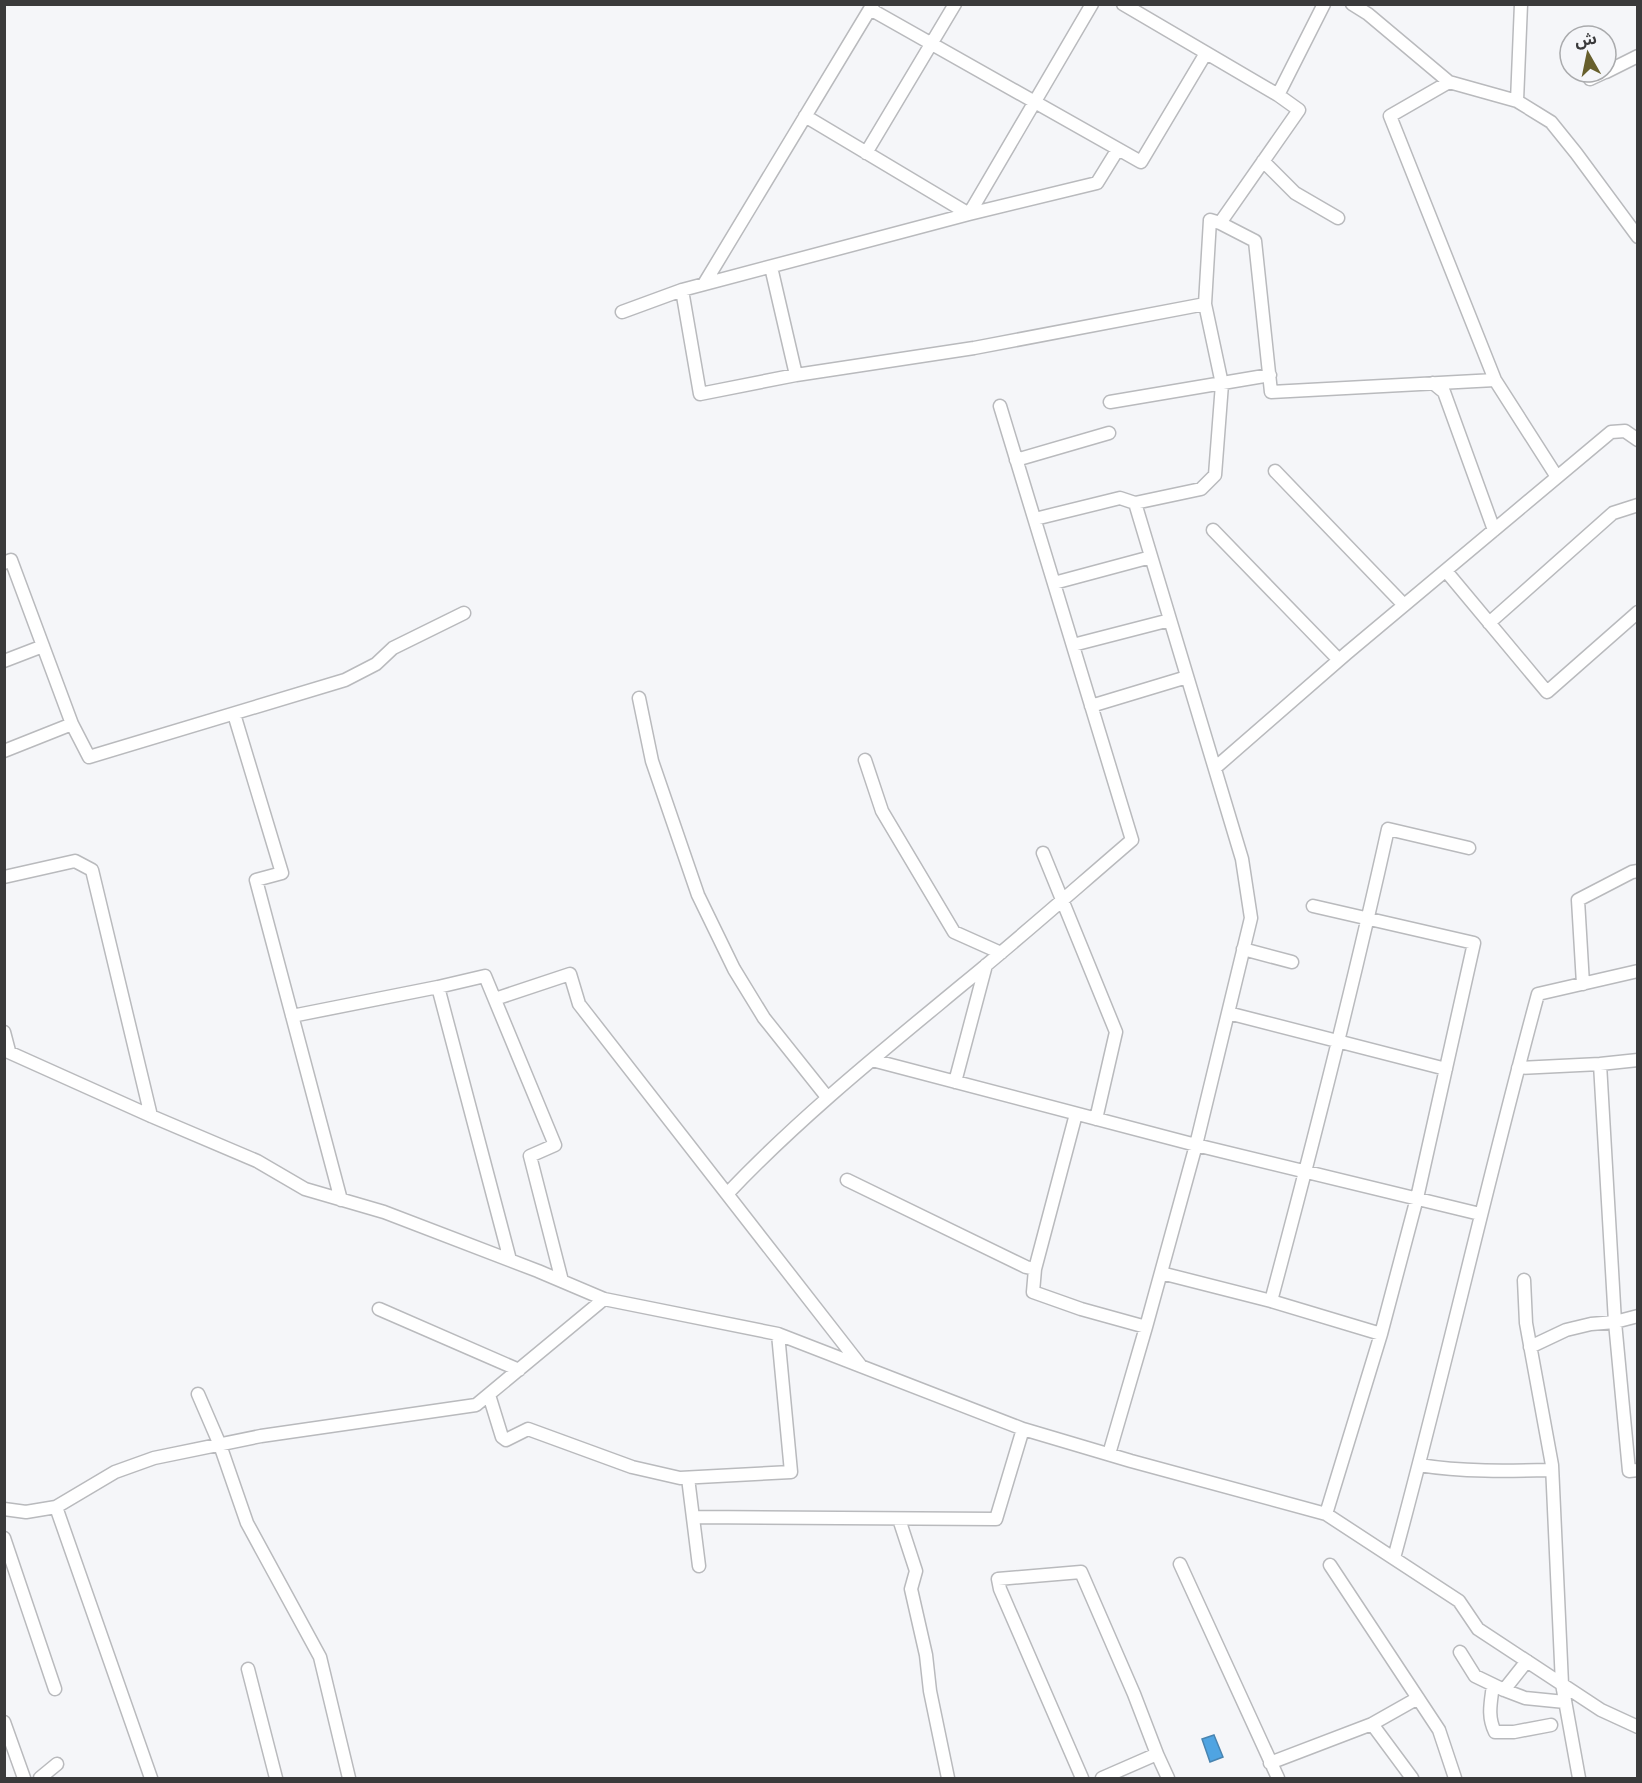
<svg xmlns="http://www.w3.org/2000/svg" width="1642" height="1783" font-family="'Noto Sans','Noto Sans Arabic',sans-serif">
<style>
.water{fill:#4fa4e2;stroke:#4984b0;stroke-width:1.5}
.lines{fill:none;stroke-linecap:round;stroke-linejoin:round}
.minor-casing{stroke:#b9babd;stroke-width:15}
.minor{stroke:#fff;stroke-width:12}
</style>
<rect width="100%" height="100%" fill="#f5f6f9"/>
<path class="water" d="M1214 1735 1223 1757 1210 1762 1202 1739Z"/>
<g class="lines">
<defs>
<path id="minor" d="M1123 4 1278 95 1299 110 1220 223 1210 220 1205 304 1222 384 1215 475 1201 489 1135 503
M1352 4 1368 14 1449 82 1517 101 1551 122 1576 153 1638 237
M870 9 1141 162 1206 53
M1606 72 1638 56
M1590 79 1605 72
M1449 82 1390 116 1495 380 1557 477
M1278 95 1324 4
M1517 101 1521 4
M805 116 969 214 1092 4
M866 153 955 4
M1263 161 1295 193 1338 218
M1220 223 1255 241 1271 392 1495 380
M771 267 796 375 974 348 1205 304
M704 284 873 4
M682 290 700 394 796 375
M622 312 682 290 969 214 1097 183 1118 149
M1433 383 1444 392 1494 530
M1110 402 1270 375
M1016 460 1109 433
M1275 471 1404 605
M1035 519 1120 498 1135 503 1242 859 1251 918 1196 1145 1146 1327 1109 1454
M1213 530 1339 660
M4 563 11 560 72 724 89 757 345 680 376 664 393 648 464 613
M1446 571 1547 692 1638 612
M1054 583 1151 557
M1489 623 1613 513 1638 505
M1073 645 1170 620
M4 661 43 646
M639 698 652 761 698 895 734 969 764 1018 827 1097
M1091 706 1187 677
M234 714 282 873 256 880 341 1200
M4 751 72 724
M865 760 882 811 954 932 1001 953
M1215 768 1347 653 1611 432 1625 431 1638 440
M1043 853 1116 1032 1096 1119
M4 877 75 861 92 870 151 1116
M1313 906 1474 943 1417 1198 1381 1334 1326 1514
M1243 949 1292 962
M1583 984 1578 900 1632 872 1638 871
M438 987 510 1260
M495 999 570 974 579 1004 861 1366
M1228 1013 1446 1069
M292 1016 438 987 485 976 555 1145 530 1156 562 1281
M4 1032 9 1051
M4 1050 151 1116 257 1161 305 1189 384 1212 538 1271 604 1299 778 1334 1023 1429 1131 1461 1326 1514 1459 1601 1478 1629 1601 1710 1638 1727
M872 1060 1196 1145 1480 1214
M1600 1064 1615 1322 1629 1471 1638 1470
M1518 1068 1600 1064 1638 1060
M955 1082 986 965
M1076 1114 1035 1269 1033 1292 1081 1309 1146 1327
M847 1180 1026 1267 1035 1269
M727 1194C799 1118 881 1052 962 985 1020 938 1076 888 1132 840L1000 406
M1161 1273 1271 1301 1381 1334
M1524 1280 1526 1323 1552 1465 1562 1684 1579 1778
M1271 1301C1313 1144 1353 987 1388 829L1469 848
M379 1309 519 1370
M1530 1347 1566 1330 1591 1324 1615 1322 1638 1316
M198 1394 220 1445 247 1523 320 1657 349 1778
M489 1395 502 1437 506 1440 528 1429 632 1467 680 1478 791 1472 778 1334
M1419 1465C1463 1472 1507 1471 1551 1470
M688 1478 699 1566
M56 1507 151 1778
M4 1509 26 1512 56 1507 115 1472 154 1458 261 1436 476 1405 604 1299
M693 1517 996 1519 1023 1429
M899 1519 916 1571 911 1589 926 1655 930 1691 948 1778
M4 1538 55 1689
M1394 1558C1445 1371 1487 1181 1538 994L1638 971
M1180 1564 1278 1778
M1330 1565 1439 1730 1455 1778
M1460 1652 1475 1676 1504 1690 1525 1698 1565 1702
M248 1669 276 1778
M1493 1685C1491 1702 1487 1716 1495 1732H1514L1551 1725
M1504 1690 1527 1661
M4 1722 24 1778
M1157 1754 1168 1778
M1270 1763 1372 1724
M40 1778 57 1764
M1082 1778 1000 1589 998 1579 1081 1572 1134 1694 1157 1754 1102 1778
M1412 1778 1372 1724 1418 1698"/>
</defs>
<use href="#minor" class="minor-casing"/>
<use href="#minor" class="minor"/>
</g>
<rect width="1642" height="1783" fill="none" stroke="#3a3a3b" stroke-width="12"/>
<g transform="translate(1588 54) rotate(351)"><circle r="28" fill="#f5f6f9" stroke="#aaabad" stroke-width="1.5"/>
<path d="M0-4.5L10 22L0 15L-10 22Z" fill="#675f2c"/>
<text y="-9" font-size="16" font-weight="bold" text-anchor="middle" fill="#3a3a3b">ش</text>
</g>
</svg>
